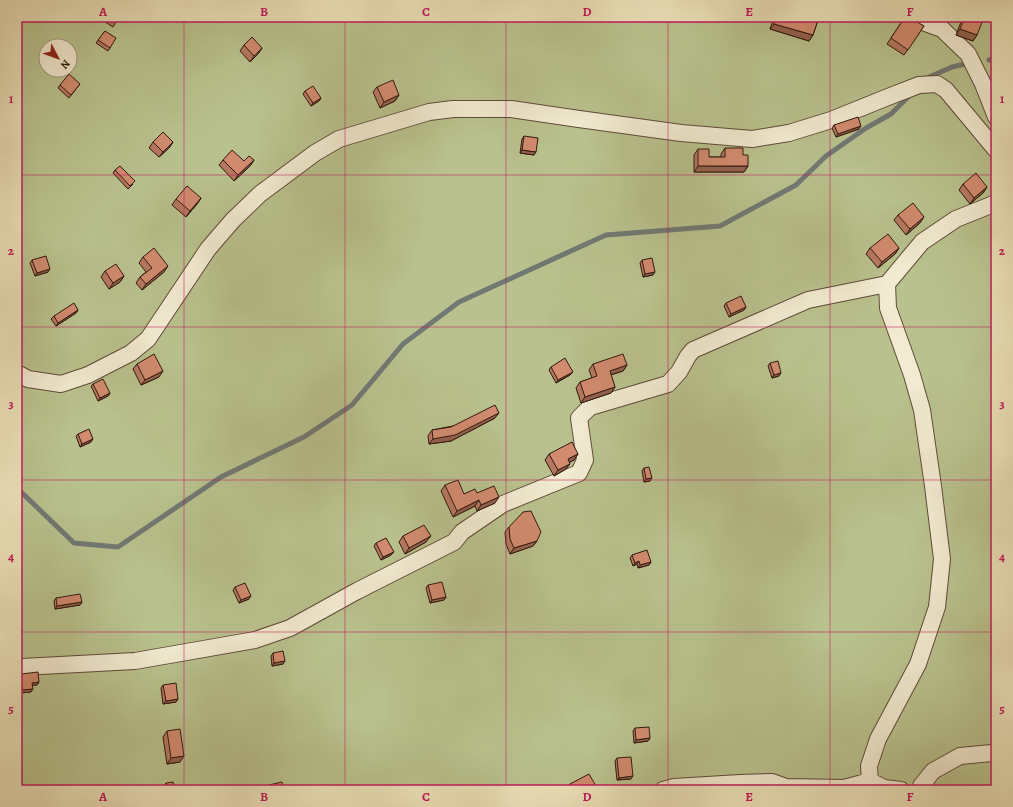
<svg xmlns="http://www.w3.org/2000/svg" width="1013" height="807" font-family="Alegreya,serif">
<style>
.garden{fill:#b9c28e;stroke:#746d4e;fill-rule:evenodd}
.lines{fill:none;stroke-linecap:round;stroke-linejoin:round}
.stream{stroke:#717974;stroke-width:5}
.minor-casing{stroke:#5f4a38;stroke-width:18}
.minor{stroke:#f2ebd1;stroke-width:16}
.wall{fill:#b5785f;stroke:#30180d}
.shaded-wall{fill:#93614e;stroke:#30180d}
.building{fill:#d28b6f;stroke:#30180d}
.grid{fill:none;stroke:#c2185b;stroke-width:1;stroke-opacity:0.55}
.neatline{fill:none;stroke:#c2185b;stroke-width:1.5}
.grid-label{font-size:13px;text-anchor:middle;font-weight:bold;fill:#c2185b}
</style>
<rect width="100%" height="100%" fill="#ebe0b8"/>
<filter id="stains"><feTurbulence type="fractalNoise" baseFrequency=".005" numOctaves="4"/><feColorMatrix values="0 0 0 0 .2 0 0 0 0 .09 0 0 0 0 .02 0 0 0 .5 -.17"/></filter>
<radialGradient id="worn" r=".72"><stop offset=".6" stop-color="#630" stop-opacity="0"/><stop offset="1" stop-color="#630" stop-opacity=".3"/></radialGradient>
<path class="garden" d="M17 17H996V790H17ZM46 46H70V70H46Z"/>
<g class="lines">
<path class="stream" d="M989 60 996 58
M927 78 952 67 965 64
M17 488 74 543 118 547 221 477 304 437 352 405 403 344 459 302 606 235 720 226 796 185 826 156 866 128 891 114 910 95"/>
<defs>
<path id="minor" d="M909 17 942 29 968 54 983 84 996 117
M887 284 888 308 912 375 922 410 933 486 942 559 937 607 918 664 878 739 869 766 870 781 884 788 901 790
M17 373 28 379 61 384 88 375 131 353 148 339 208 249 233 220 260 194 315 153 339 139 429 112 453 109H511L579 119 681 133 752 139 789 133 831 120 888 97 919 85 937 84 946 90 996 150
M17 666 22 667 135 661 255 640 290 628 357 591 454 542 462 532 503 504 579 473 585 460 579 418 590 407 668 384 679 372 688 356 693 350 808 300 887 284 922 242 956 219 996 203
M921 786 933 771 960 756 992 753H996
M663 790 674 787 740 783 772 782 786 787 844 788 870 781"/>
</defs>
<use href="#minor" class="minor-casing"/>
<use href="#minor" class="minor"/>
</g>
<path class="wall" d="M100 17H119L113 27 99 18Z
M774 17H819L813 35 809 41 770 29Z
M905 17 924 26 904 55 887 44Z
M964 17H975L977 35 973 41 956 35 962 19Z
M105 31 110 48 108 51 96 43Z
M244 45 262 48 258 54 250 62 240 51Z
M80 84 69 98 58 88 60 85Z
M377 87 399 95 395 101 380 108 373 92Z
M305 91 321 98 319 101 311 106 303 94Z
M834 125 859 129 836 137 832 128Z
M524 136 534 155 520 153 522 139Z
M153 142H173L169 148 159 157 149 148Z
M725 148 748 166 744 172H694V155L698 149 709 157H721V154Z
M223 160 244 161 254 160 250 166 234 181 219 165Z
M115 170 133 184 128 189 113 173Z
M963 184 987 187 983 193 970 204 959 190Z
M201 198 197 204 186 217 172 205 176 199Z
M898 215 920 223 906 235 894 220Z
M870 248H899L895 254 878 268 866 254Z
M143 257 164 272 142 290 136 283 140 277 146 272 139 263Z
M32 260 48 272 35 276 30 263Z
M642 260 653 275 643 277 640 263Z
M105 271 124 276 120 282 109 289 101 277Z
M726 303 746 307 744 310 729 317 724 306Z
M78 310 76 313 56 326 51 319 54 316Z
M770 363 779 376 772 378 768 366Z
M137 364 159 377 141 385 133 369Z
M593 364 627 365 623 371 611 375 615 387 611 393 581 403 576 388 580 382 592 378 589 370Z
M551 367 570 375 556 383 549 370Z
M93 384 110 393 108 396 98 401 91 386Z
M495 418 451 441 429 444 428 436 432 430Z
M78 434 91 442 80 447 76 436Z
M549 454H578L574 460 570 462 566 469 554 476 545 460Z
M644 468 650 481 644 482 642 471Z
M445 485 464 494 477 493 495 503 477 511 475 506 453 517 441 491Z
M509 527 537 541 533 546 510 554 506 544 505 532Z
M403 536 426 542 405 554 399 542Z
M376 543 394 552 391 555 381 560 374 546Z
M632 555 651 562 649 565 638 568 637 564 633 566 630 558Z
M428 585 446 597 444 600 430 603 426 588Z
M235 587 249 599 239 603 233 590Z
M56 598 82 602 80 605 55 609 54 601Z
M273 653 283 664 272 666 271 656Z
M21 674 39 682 37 685H33L31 692 20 693 19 676Z
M163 685 178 699 176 702 163 704 161 688Z
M635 728 650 738 648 741 634 743 633 731Z
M167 731 180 762 167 764 163 737Z
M617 758 631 779 617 780 615 761Z
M166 783 175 790H164V786Z
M570 784 597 788 595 790H566Z
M269 785 284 790H267V788Z"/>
<path class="shaded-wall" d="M774 24 813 35 809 41 770 29Z
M960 29 977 35 973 41 956 35Z
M262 48 258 54 250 62 254 56Z
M399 95 395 101 380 108 384 102Z
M321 98 319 101 311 106 313 103Z
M861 126 859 129 836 137 838 134Z
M173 142 169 148 159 157 163 152Z
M522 150 536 152 534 155 520 153Z
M254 160 250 166 234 181 238 175Z
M698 166H748L744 172H694Z
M987 187 983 193 970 204 974 198Z
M201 198 197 204 186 217 190 211Z
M924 217 920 223 906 235 910 229Z
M899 248 895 254 878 268 882 262Z
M168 266 164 272 142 290 146 284Z
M50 269 48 272 35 276 37 273Z
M655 272 653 275 643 277 645 274Z
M124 276 120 282 109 289 113 283Z
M746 307 744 310 729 317 731 314Z
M78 310 76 313 56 326 58 323Z
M627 365 623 371 606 376 610 371Z
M163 371 159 377 141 385 145 380Z
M573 372 570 375 556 383 558 380Z
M781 373 779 376 772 378 774 375Z
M615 387 611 393 581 403 585 397Z
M110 393 108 396 98 401 100 398Z
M499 413 495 418 451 441 429 444 433 439Z
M93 439 91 442 80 447 82 444Z
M578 454 574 460 564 465 568 459Z
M570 464 566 469 554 476 558 470Z
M652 478 650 481 644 482 646 479Z
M499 497 495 503 477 511 481 505Z
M479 500 475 506 453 517 457 511Z
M431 536 426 542 405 554 409 548Z
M537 541 533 546 510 554 514 548Z
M394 552 391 555 381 560 383 557Z
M639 561 637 564 633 566 635 563Z
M651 562 649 565 638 568 640 565Z
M251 596 249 599 239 603 241 600Z
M446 597 444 600 430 603 432 600Z
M82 602 80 605 55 609 57 606Z
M285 661 283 664 272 666 274 663Z
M39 682 37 685H30L32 683Z
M33 689 31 692 20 693 22 690Z
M178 699 176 702 163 704 166 701Z
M650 738 648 741 634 743 636 740Z
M184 756 180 762 167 764 171 758Z
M633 776 631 779 617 780 619 778Z"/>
<path class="building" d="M110 17H119L117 21Z
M776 17H819L813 35 774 24Z
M905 17H909L924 26 908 50 891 38Z
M965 17H975L983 20 977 35 960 29Z
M105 31 116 38 110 48 98 40Z
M252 37 262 48 254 56 244 45Z
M69 74 80 84 71 95 60 85Z
M393 80 399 95 384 102 377 87Z
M313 86 321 98 313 103 305 91Z
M858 117 861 126 838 134 834 125Z
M163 132 173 142 163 152 153 142Z
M524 136 538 138 536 152 522 150Z
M725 148H743V155H748V166H698V149H709V157H725Z
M232 150 244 161 249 156 254 160 238 175 223 160Z
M120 166 135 181 130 186 115 170Z
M976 173 987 187 974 198 963 184Z
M187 186 201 198 190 211 176 199Z
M913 203 924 217 910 229 898 215Z
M888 234 899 248 882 262 870 248Z
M154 248 168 266 146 284 140 277 152 268 143 257Z
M46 256 50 269 37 273 32 260Z
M652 258 655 272 645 274 642 260Z
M116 264 124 276 113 283 105 271Z
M741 296 746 307 731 314 726 303Z
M74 303 78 310 58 323 54 316Z
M154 354 163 371 145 380 137 364Z
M623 354 627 365 610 371 615 387 585 397 580 382 597 376 593 364Z
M565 358 573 372 558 380 551 367Z
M778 361 781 373 774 375 770 363Z
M103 379 110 393 100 398 93 384Z
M495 405 499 413 455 435 433 439 432 430 451 427Z
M89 429 93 439 82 444 78 434Z
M572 442 578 454 568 459 570 464 558 470 549 454Z
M649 467 652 478 646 479 644 468Z
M458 480 464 494 475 489 477 493 494 486 499 497 481 505 479 500 457 511 445 485Z
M531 511 541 532 537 541 514 548 510 539 509 527 523 512Z
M424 525 431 536 409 548 403 536Z
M386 538 394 552 383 557 376 543Z
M647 550 651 562 640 565 639 561 635 563 632 555Z
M442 582 446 597 432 600 428 585Z
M245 583 251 596 241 600 235 587Z
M80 594 82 602 57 606 56 598Z
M283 651 285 661 274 663 273 653Z
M38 672 39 682 32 683 33 689 22 690 21 674Z
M176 683 178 699 166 701 163 685Z
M649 727 650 738 636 740 635 728Z
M180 729 184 756 171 758 167 731Z
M631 757 633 776 619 778 617 758Z
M589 774 597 788 593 790H573L570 784Z
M173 782 175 790H167L166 783Z
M282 782 284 790H270L269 785Z"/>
<path class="grid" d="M184 17V790M345 17V790M506 17V790M668 17V790M830 17V790M17 175H996M17 327H996M17 480H996M17 632H996"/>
<rect width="1013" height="807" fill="none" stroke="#ebe0b8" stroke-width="44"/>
<g transform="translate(58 58) rotate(131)"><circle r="19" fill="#f2ebd1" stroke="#a49783"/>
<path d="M0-3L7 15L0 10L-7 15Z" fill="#8f2418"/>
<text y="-6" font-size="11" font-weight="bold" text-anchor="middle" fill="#30180d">N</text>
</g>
<rect x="22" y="22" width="969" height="763" class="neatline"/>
<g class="grid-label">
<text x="103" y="16">A</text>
<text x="264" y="16">B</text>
<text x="426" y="16">C</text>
<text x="587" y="16">D</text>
<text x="749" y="16">E</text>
<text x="910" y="16">F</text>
<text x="11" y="103">1</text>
<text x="1002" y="103">1</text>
<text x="11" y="255">2</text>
<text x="1002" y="255">2</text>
<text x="11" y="408">3</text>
<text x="1002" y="408">3</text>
<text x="11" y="561">4</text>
<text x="1002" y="561">4</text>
<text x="11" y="713">5</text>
<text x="1002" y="713">5</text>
<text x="103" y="801">A</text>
<text x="264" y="801">B</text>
<text x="426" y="801">C</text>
<text x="587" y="801">D</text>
<text x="749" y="801">E</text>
<text x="910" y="801">F</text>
</g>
<rect width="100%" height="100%" filter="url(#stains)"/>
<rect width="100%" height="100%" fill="url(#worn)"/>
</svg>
